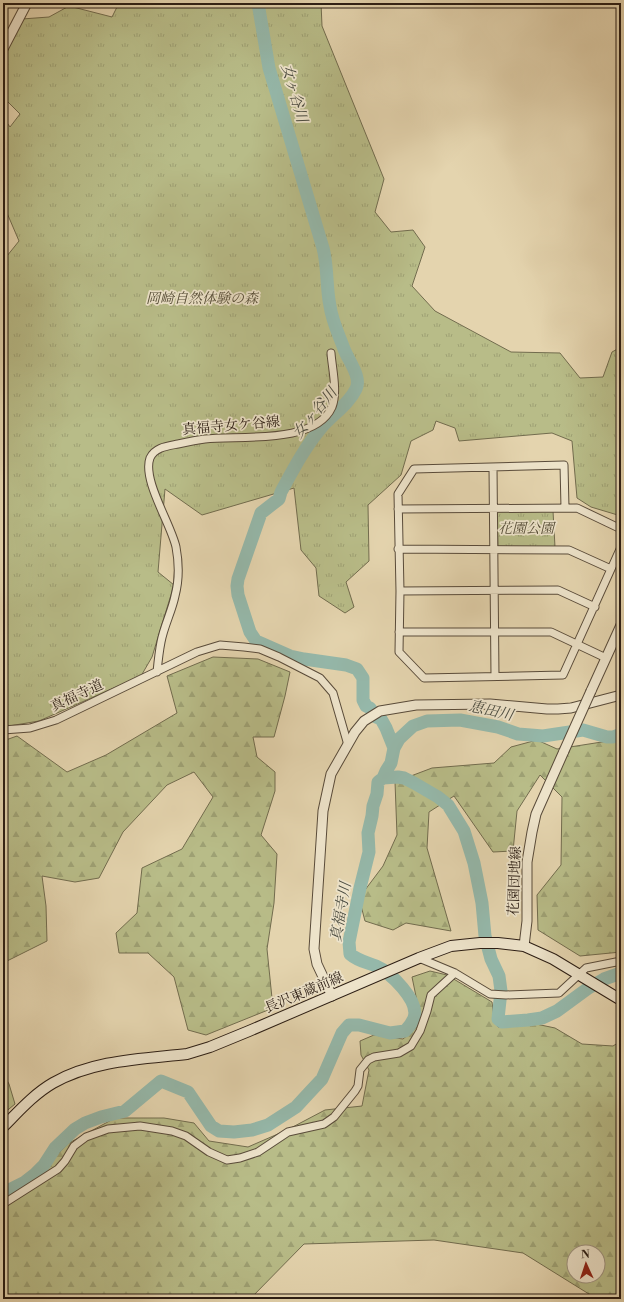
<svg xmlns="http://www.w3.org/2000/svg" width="624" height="1302" font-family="'Libre Bodoni','Noto Serif JP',serif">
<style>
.forest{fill:url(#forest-firs);stroke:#726c4e;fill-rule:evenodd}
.park{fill:url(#park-tufts);stroke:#726c4e}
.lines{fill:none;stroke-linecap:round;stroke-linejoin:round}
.river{stroke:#95b8aa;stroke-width:13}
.minor-casing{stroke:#594b3a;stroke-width:9}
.tertiary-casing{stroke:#594b3a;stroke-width:11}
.secondary-casing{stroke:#2b1d14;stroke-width:12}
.minor{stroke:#ede3ca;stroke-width:7}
.tertiary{stroke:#ede3ca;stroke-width:9}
.secondary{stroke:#ede3ca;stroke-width:10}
.tertiary-bridge-casing{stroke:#594b3a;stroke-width:11;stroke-linecap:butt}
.tertiary-bridge{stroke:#ede3ca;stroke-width:9}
.labels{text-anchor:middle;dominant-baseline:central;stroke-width:3.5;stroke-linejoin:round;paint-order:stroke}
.park-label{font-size:14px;font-style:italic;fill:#554d37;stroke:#ede3ca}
.street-label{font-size:14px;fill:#2b1d14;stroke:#ede3ca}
.water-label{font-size:15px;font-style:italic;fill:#4b4c41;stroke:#ede3ca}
</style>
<defs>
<pattern id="forest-firs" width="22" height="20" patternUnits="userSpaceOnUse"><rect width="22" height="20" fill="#b8bc88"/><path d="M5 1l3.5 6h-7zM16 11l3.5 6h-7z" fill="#9ea174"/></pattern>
<pattern id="park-tufts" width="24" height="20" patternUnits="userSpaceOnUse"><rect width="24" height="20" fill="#b8bc88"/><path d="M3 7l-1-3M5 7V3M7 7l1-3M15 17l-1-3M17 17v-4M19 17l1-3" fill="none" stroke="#9ea174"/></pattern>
</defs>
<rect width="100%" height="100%" fill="#e4d4ae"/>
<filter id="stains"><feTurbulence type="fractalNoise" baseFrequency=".005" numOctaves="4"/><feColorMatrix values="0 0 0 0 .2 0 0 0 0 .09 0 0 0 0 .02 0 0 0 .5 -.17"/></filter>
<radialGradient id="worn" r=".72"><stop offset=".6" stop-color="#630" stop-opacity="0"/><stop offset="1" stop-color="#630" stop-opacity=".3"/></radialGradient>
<path class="forest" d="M213 657 258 659 290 672 285 696 274 737H253L257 757 275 772V791L261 835 277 854 274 903 267 949 273 1008 206 1035 188 1030 174 977 148 953H119L116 933 137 913 142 868 182 849 213 797 194 772 167 785 123 832 99 878 75 882 42 876 46 906 47 941 5 962 3 973V741L17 736 67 772 106 755 177 713 167 676Z
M621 739V952L580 956 538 930 537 895 561 865 562 797 540 775 517 811 513 851 493 852 454 796 429 812 427 848 451 931 406 923 393 930 365 921 359 898 383 866 397 835 395 782 432 768 494 763 511 747 537 740 557 749Z
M430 971 447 975 492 1002 494 1018 498 1027 536 1024 555 1028 582 1044 613 1046 621 1041V1299H597L523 1253 434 1240 304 1244 250 1299H3V1209L69 1143 115 1118H164L194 1123 209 1141 248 1147 287 1130 325 1110 362 1106 369 1070 361 1055 360 1041 374 1035 403 1039 417 1027 418 1006 412 977ZM574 1252H598V1276H574Z
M3 1073 9 1084 15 1104 3 1114Z"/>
<path class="park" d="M119 3H321L322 26 384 179 375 212 391 232 413 230 425 247 412 286 435 311 511 352 560 353 580 378 603 377 612 352 621 347V516L591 507 577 498 572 441 552 433 459 441 455 428 436 421 433 430 411 441 401 475 368 505 369 561 346 582 354 607 345 613 319 596 316 568 301 550 294 488 202 515 165 489 158 572 174 585 152 657 141 676 39 721 3 727V261L19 241 7 213 3 211V117L10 127 20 114 3 97V59L22 19 49 17 69 6 112 17Z
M497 510 553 511 555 547 498 548Z"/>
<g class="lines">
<path class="river" d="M258 3 269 68 323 248C328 267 326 287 330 306 332 321 339 335 344 349 348 360 362 377 356 389 349 404 332 415 321 428 305 447 293 470 281 492L279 499 261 513 238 579 237 586 238 595 250 632 256 641 290 656 304 659 346 665 357 669 363 678V700L366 706 370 708 376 717 381 719 386 728 394 748
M383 778 386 771 391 763 394 748 399 739 413 726 427 721 460 720 498 727 518 734 543 736 583 730 607 737H613L621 734
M3 1193 25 1182 34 1175 44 1165 55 1148 75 1129 85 1123 101 1117 125 1111 161 1081 188 1092 211 1126 219 1131 234 1132 252 1130 268 1125 296 1107 308 1094 322 1079 342 1033 349 1025H359L390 1033 405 1031C408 1028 412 1023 414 1018 420 1001 390 972 376 966 366 962 358 961 350 954L349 942 360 888 369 852 368 833 372 816 373 806 377 794 378 782 383 778 398 777 404 778 414 783 438 797 448 805 464 831 474 863 482 903 485 936 491 959 499 976 501 991 498 1019 502 1022 528 1020 542 1018 557 1011 587 989 604 979 621 973"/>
<defs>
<path id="minor" d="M493 467 495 676
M565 508 564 465 414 469 398 494 400 591 399 652 424 678 563 675 621 547
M398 509 577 508 621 529
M398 549 569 550 611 569
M400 591 558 590 595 607
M399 632H551L606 658
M157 672C158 662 159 652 161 642 164 626 172 611 175 596 179 581 179 563 176 547 171 524 142 480 150 458 155 447 168 446 178 444 187 442 196 440 205 439 239 435 315 445 332 407 338 392 332 368 331 353
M3 730 30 728 56 720 197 652 220 645 244 647 260 649 279 657 320 678 333 693 348 745
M419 958 455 973 490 994 506 995 559 993 586 968 621 961
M3 1204 58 1169 65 1161 74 1146 86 1137 108 1129 140 1126 172 1131 186 1136 209 1152 227 1160 240 1158 258 1152 288 1132 324 1124 334 1117 355 1091 358 1086 360 1070 368 1060 374 1057 399 1053 411 1046 420 1031 427 1011 431 995 455 973"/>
<path id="tertiary" d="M3 49 27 3
M591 691 621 625
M524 946 527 921V862L532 832 536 814 564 751
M332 996 317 964 314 949 323 811 331 774 355 732 364 721 380 711 416 705 490 704 547 709H558L571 708 621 695"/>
<path id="secondary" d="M3 1127C19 1111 34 1094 53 1083 93 1060 142 1059 187 1054L210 1047 249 1031 419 958 451 946 480 943H498L524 946 553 959 621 1000"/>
</defs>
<use href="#minor" class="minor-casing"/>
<use href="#tertiary" class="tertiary-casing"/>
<use href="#secondary" class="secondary-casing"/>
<use href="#minor" class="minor"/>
<use href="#tertiary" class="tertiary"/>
<use href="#secondary" class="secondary"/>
<defs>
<path id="tertiary-bridge" d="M564 751 591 691"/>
</defs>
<use href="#tertiary-bridge" class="tertiary-bridge-casing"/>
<use href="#tertiary-bridge" class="tertiary-bridge"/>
</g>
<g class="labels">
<g class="park-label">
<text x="202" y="299">岡崎自然体験の森</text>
<text x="526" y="529">花園公園</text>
</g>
<g class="street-label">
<text transform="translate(231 426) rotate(-5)">真福寺女ケ谷線</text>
<text transform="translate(77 696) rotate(-25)">真福寺道</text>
<text transform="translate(515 881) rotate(-88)">花園団地線</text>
<text transform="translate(304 993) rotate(-23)">長沢東蔵前線</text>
</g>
<g class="water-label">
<text transform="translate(294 93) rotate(74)">女ヶ谷川</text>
<text transform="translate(315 413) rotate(-51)">女ヶ谷川</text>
<text transform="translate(491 711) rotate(13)">恵田川</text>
<text transform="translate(341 912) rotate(-80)">真福寺川</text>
</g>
</g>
<rect width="624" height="1302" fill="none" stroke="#e4d4ae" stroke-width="16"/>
<rect x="4" y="4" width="616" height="1294" fill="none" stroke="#2b1d14" stroke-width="2"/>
<rect x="8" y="8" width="608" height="1286" fill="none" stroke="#2b1d14"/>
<g transform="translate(586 1264) rotate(357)"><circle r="19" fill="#ede3ca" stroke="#9f9481"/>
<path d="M0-3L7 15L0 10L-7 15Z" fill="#8f2418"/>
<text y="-6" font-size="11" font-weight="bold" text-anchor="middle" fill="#2b1d14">N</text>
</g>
<rect width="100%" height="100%" filter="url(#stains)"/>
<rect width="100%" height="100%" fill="url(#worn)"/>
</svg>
